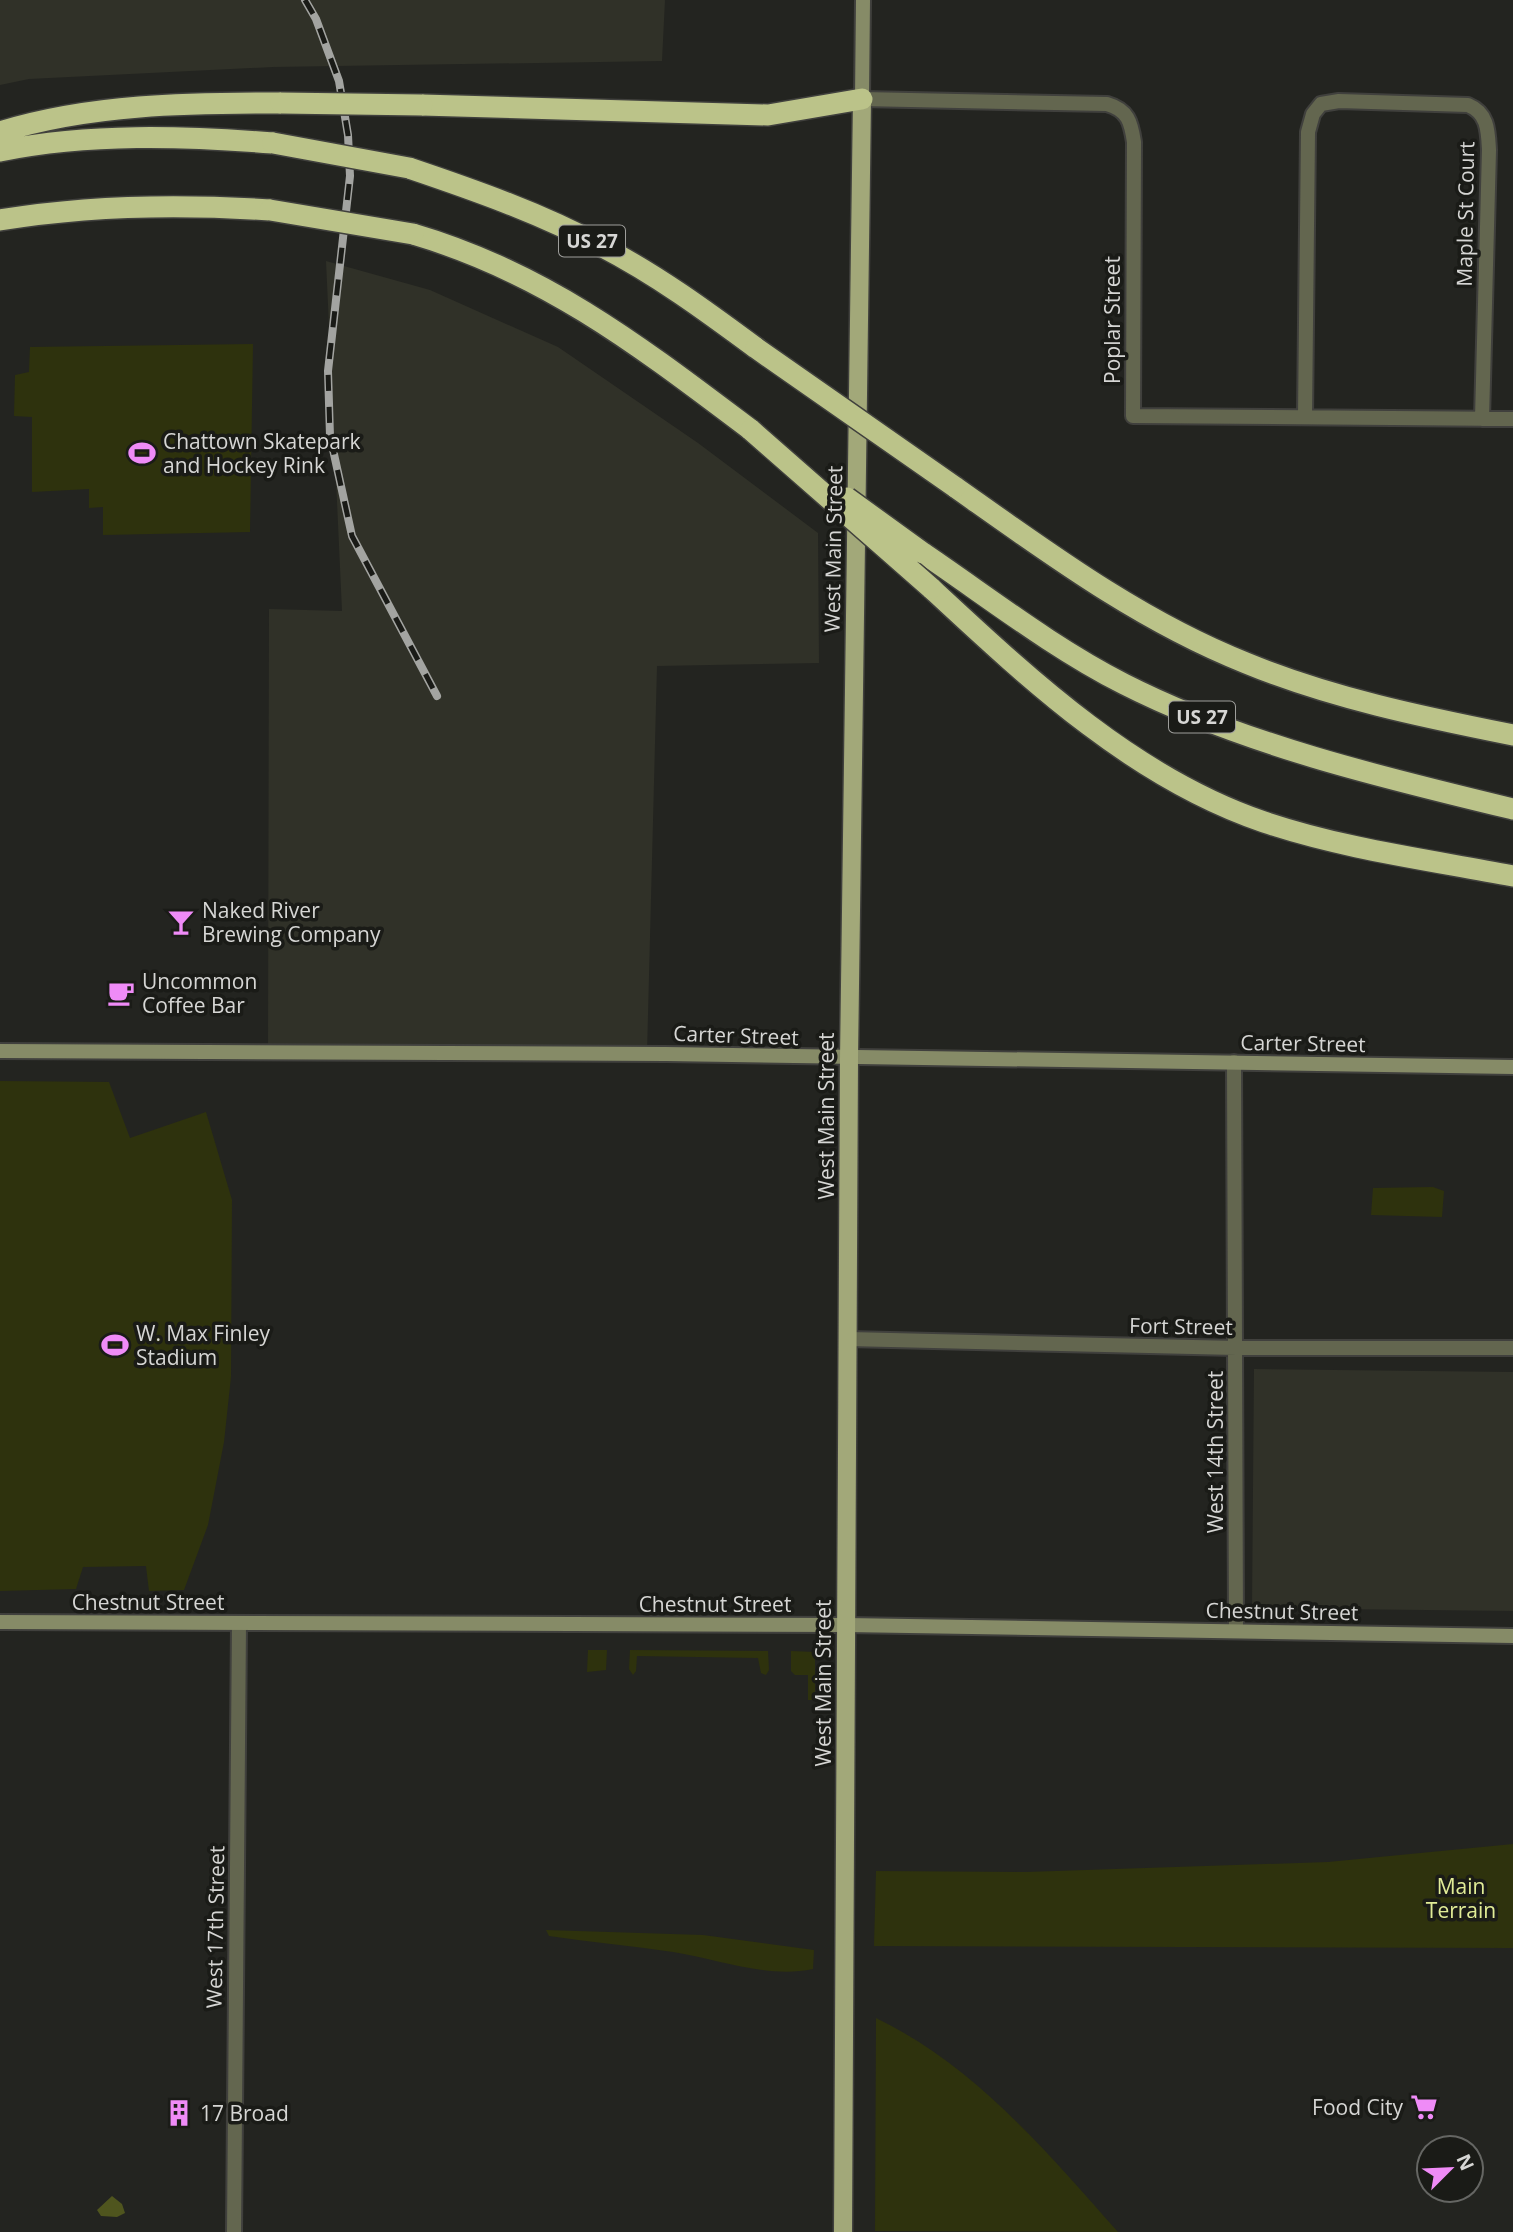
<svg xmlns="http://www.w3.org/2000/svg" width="1513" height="2232" font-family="'Open Sans',sans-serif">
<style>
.built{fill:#303128}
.green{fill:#2e320d}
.water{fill:#4f551e}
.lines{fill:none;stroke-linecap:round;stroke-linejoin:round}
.street-casing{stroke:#40403d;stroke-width:18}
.secondary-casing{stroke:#40403d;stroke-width:18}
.primary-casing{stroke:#40403d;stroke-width:21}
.highway-casing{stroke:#40403d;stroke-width:24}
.street{stroke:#63664f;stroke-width:14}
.secondary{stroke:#868b67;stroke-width:14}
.primary{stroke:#a2a879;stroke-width:18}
.highway{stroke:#bbc389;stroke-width:21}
.rail-casing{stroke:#a3a4a1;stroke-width:8}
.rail{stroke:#1a1b17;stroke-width:5;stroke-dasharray:16;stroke-linecap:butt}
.highway-bridge-casing{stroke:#40403d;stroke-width:24;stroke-linecap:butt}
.highway-bridge{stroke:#bbc389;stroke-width:21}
.labels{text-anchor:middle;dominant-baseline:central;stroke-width:7;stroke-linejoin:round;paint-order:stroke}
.shield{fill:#1a1b17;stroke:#9e9e9b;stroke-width:2}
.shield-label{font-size:19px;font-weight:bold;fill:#d6d6d4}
.street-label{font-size:21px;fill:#d6d6d4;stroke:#1a1b17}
.poi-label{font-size:21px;fill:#d6d6d4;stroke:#1a1b17;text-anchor:start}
.park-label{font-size:21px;fill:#e1ec97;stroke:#1a1b17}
</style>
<rect width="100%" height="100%" fill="#232420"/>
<path class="built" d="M0 0H665L662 61 273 67 29 79 0 85Z
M326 261 430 290 558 347 698 443 818 533 819 663 657 666 647 1054 268 1052 269 609 342 611Z
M1254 1369 1513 1372V1611L1252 1608Z"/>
<path class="green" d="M253 344 250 532 103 535V507L89 508V489L32 492V417L14 416 15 375 29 372 30 347Z
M0 1081 109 1082 130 1138 206 1112 232 1200 231 1377 224 1442 208 1525 184 1590 149 1591 146 1566 83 1567 76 1589 0 1591Z
M1433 1187 1444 1191 1442 1217 1371 1215 1373 1188Z
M588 1650H607L606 1670 587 1672Z
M630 1650 768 1651 769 1670 766 1675 761 1673 758 1658 637 1656 636 1671 633 1675 629 1669Z
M791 1651 815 1652V1700H808V1675H795L791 1671Z
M1513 1844V1948L874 1946 876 1871 1026 1872 1328 1862Z
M546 1930 703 1935 814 1950 813 1969C768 1979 718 1959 673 1952 632 1946 590 1942 549 1936Z
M876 2018C975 2066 1046 2151 1118 2232L875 2231Z"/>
<path class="water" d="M112 2196 122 2204 125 2213 117 2217 101 2216 97 2210Z"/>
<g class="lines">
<defs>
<path id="street" d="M862 99 1107 104C1128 110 1131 122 1134 142L1133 416 1513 419
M1305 417 1308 132 1313 114 1321 104 1339 101 1468 105C1488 113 1488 131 1489 150L1482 419
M1234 1062 1236 1631
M848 1339 1237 1348H1513
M234 2232 239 1623"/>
<path id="secondary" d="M862 99 863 0
M0 1051 666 1054 1513 1067
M0 1622 846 1625 1513 1636"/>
<path id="primary" d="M843 2232 849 1059 862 99"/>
<path id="highway" d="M422 105 768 115 862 99
M0 132C91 104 187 103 281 103
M0 151C90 133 183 136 273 143
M409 168C474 190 540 213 601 246 657 275 706 311 756 348
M0 220C90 205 179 204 270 210
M413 234C546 273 642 348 751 430
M955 487C1047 552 1140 621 1246 663 1331 698 1423 717 1513 735
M923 553C988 597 1053 648 1124 684 1242 744 1384 778 1513 809
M931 588C1029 679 1134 778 1264 822 1344 849 1430 860 1513 876"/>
</defs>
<use href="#street" class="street-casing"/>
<use href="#secondary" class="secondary-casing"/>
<use href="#primary" class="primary-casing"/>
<use href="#highway" class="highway-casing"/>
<use href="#street" class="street"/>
<use href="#secondary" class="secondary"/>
<use href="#primary" class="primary"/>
<use href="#highway" class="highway"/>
<defs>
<path id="rail" d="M305 0 316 19 339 81 348 135 350 176 328 371 330 436 352 536 437 696"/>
</defs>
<use href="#rail" class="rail-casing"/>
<use href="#rail" class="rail"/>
<defs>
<path id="highway-bridge" d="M281 103 422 105
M273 143 409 168
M270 210 413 234
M756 348 955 487
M751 430 931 588
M847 498 923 553"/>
</defs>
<use href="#highway-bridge" class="highway-bridge-casing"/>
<use href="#highway-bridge" class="highway-bridge"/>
</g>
<defs>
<symbol id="stadium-bare" viewBox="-9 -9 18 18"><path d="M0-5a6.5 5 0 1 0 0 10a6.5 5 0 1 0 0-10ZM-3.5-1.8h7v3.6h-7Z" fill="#ef8bf7" stroke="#1a1b17" stroke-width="2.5" paint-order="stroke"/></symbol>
<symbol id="bar-bare" viewBox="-9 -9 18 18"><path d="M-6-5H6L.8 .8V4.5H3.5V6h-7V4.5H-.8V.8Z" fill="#ef8bf7" stroke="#1a1b17" stroke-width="2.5" paint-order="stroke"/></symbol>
<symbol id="cafe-bare" viewBox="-9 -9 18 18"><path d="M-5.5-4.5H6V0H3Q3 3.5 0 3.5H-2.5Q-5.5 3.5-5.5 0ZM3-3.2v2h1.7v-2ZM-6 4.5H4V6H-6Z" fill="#ef8bf7" stroke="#1a1b17" stroke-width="2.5" paint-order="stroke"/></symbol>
<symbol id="supermarket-bare" viewBox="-9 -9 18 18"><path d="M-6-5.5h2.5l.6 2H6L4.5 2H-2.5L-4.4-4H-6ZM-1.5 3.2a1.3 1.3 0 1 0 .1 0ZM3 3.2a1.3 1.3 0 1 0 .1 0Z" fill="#ef8bf7" stroke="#1a1b17" stroke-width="2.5" paint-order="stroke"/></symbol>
<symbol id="building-bare" viewBox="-9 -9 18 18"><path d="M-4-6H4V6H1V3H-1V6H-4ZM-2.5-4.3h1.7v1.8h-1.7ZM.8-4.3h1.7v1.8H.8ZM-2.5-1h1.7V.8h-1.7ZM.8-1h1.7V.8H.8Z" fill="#ef8bf7" stroke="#1a1b17" stroke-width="2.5" paint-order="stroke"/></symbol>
</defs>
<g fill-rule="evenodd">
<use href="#stadium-bare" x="123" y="434" width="38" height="38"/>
<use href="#bar-bare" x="162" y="903" width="38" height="38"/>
<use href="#cafe-bare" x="102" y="974" width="38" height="38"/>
<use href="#stadium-bare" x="96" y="1326" width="38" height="38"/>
<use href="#supermarket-bare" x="1405" y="2088" width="38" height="38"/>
<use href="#building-bare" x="160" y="2094" width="38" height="38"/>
</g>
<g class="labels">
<g class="shield">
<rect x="559" y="225.5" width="66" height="31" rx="5"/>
<rect x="1169" y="701.5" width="66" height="31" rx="5"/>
</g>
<g class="shield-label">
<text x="592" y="241">US 27</text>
<text x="1202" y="717">US 27</text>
</g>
<g class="street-label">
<text transform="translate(1465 214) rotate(-89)">Maple St Court</text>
<text transform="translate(1112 320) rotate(-90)">Poplar Street</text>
<text transform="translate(833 549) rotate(-89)">West Main Street</text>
<text transform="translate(736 1035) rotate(2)">Carter Street</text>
<text transform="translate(1303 1043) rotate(1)">Carter Street</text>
<text transform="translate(826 1116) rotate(-90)">West Main Street</text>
<text transform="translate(1181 1326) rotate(1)">Fort Street</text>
<text transform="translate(1215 1452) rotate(-90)">West 14th Street</text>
<text x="148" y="1602">Chestnut Street</text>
<text x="715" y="1604">Chestnut Street</text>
<text transform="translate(1282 1611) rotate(1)">Chestnut Street</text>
<text transform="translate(823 1683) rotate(-90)">West Main Street</text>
<text transform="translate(215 1927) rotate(-89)">West 17th Street</text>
</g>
<g class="poi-label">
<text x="163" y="441">Chattown Skatepark<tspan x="163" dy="24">and Hockey Rink</tspan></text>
<text x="202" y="910">Naked River<tspan x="202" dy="24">Brewing Company</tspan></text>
<text x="142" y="981">Uncommon<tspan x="142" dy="24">Coffee Bar</tspan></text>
<text x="136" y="1333">W. Max Finley<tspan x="136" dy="24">Stadium</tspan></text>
<text x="1403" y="2107" text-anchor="end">Food City</text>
<text x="200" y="2113">17 Broad</text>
</g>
<g class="park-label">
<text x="1461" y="1886">Main<tspan x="1461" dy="24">Terrain</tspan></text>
</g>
</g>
<g transform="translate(1450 2169) rotate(66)"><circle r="33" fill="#1a1b17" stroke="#656663" stroke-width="2"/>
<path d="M0-5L12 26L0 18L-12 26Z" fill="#ef8bf7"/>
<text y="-10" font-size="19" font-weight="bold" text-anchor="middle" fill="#d6d6d4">N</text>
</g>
</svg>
